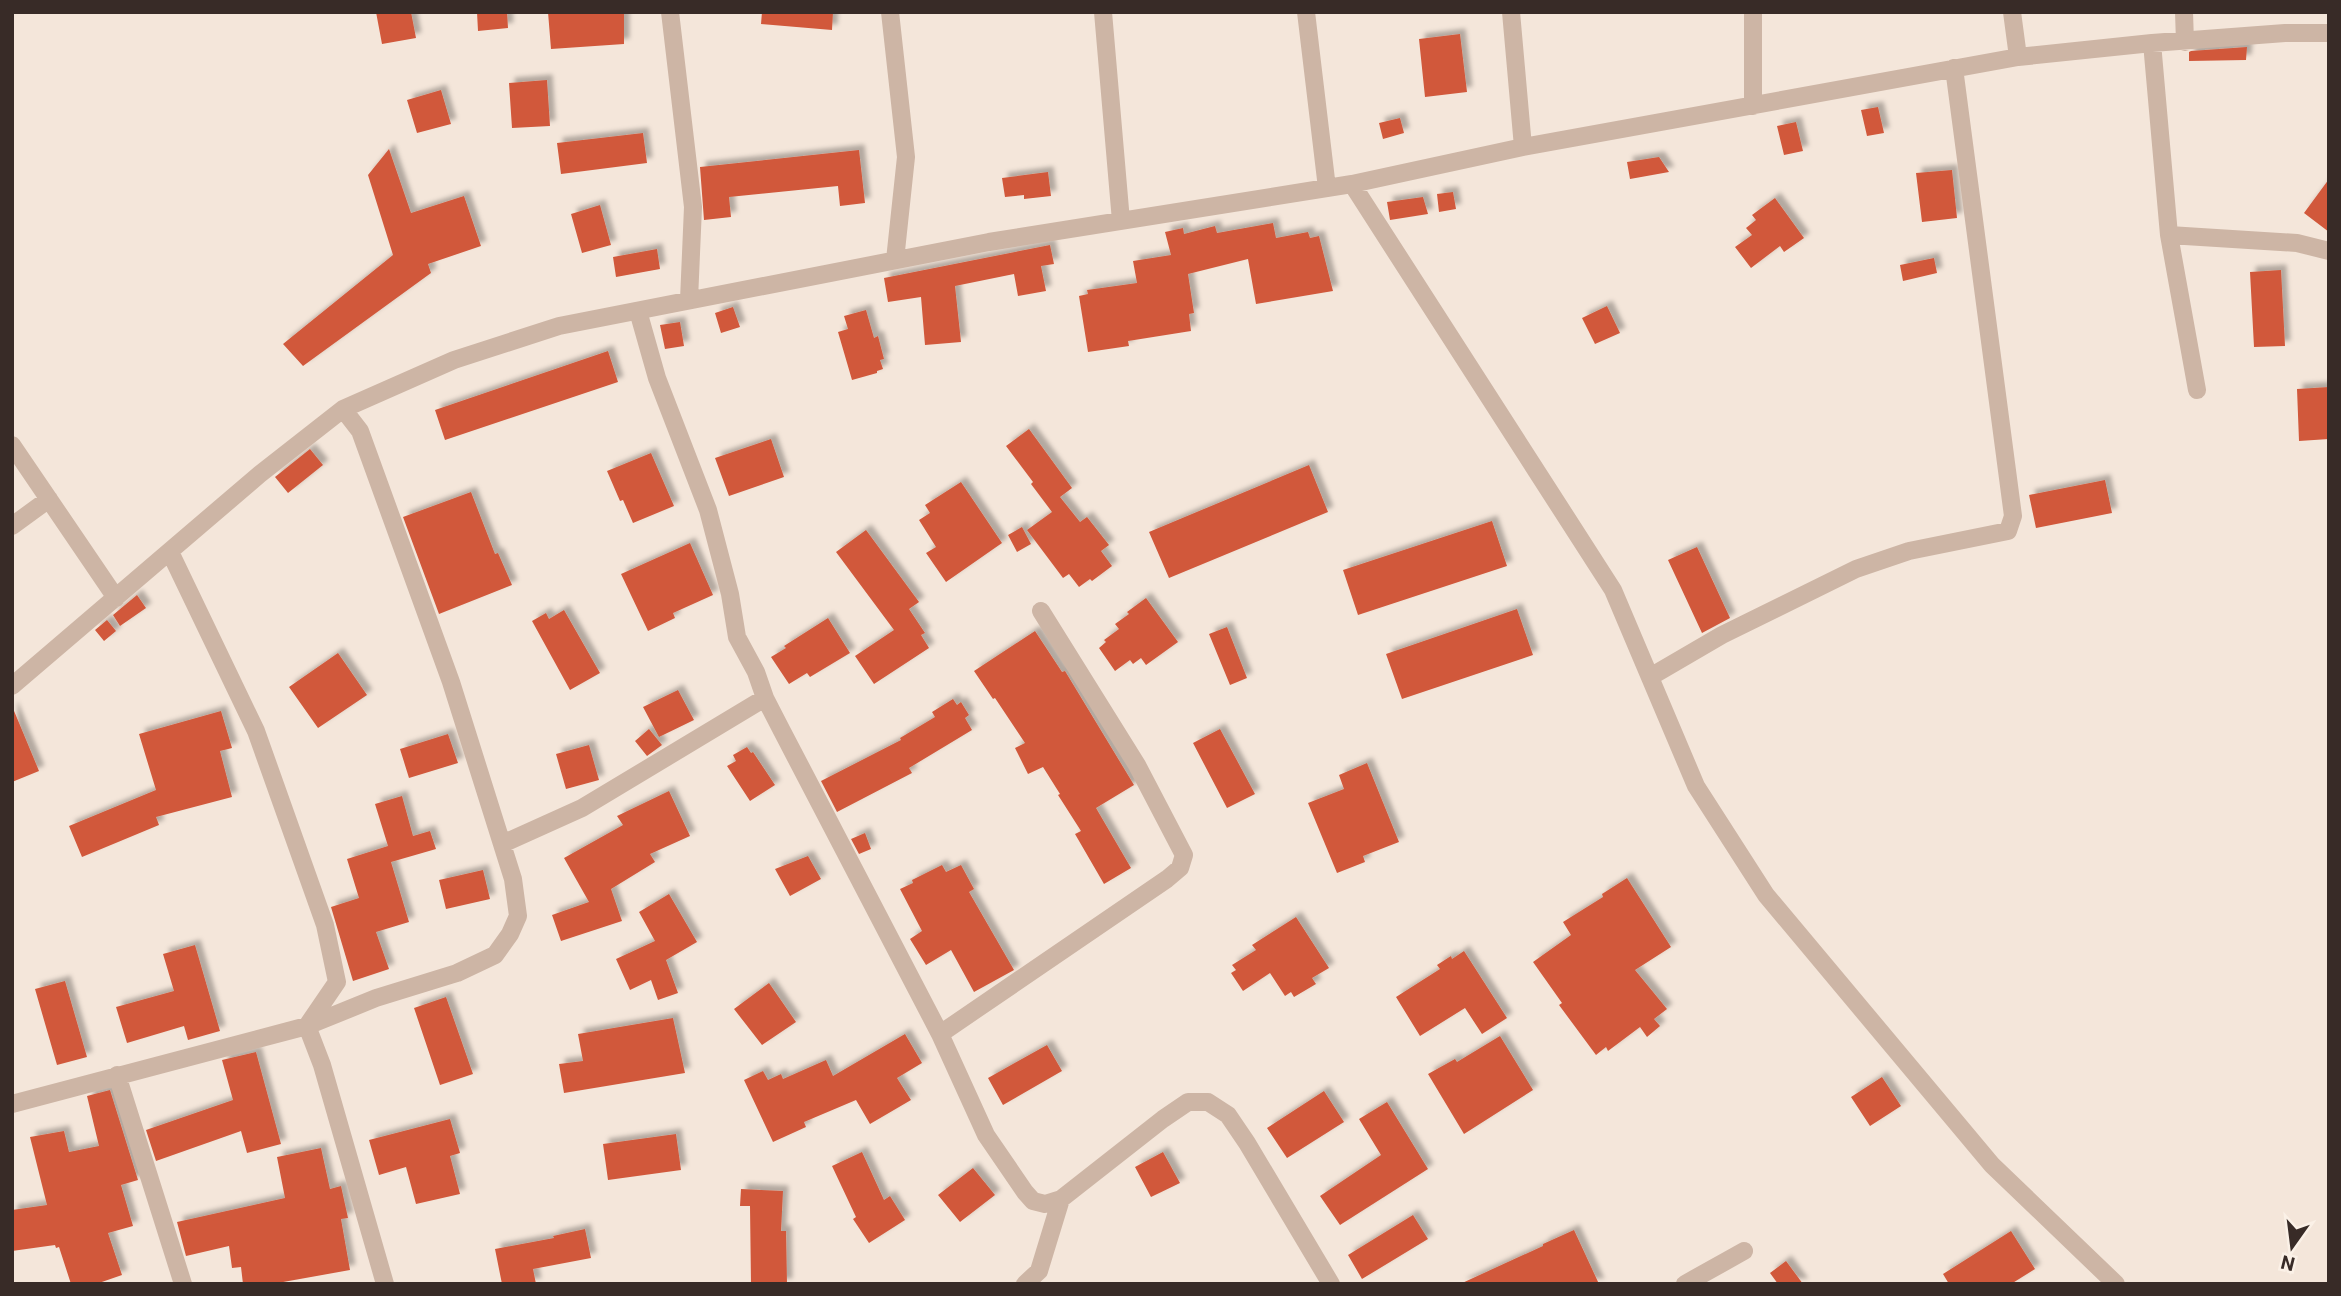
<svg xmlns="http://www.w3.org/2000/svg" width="2341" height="1296" font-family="Roboto,sans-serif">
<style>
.building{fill:#d1583b;filter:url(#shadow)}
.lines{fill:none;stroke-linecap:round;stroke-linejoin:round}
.minor{stroke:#cdb5a5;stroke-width:18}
</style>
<defs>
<filter id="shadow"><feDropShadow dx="5.5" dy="-5.5" stdDeviation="2" flood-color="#0004"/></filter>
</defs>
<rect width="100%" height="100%" fill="#f4e6da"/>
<path class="building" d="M376 12H411L416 38 382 44Z
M477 12H507L508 28 478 31Z
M548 12H624V44L551 49Z
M762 12H833L832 30 761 24Z
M1460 34 1467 92 1425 97 1419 39Z
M2247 47 2246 60 2189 61V52L2191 51Z
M547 80 550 126 512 128 509 83Z
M441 90 451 124 417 133 407 100Z
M1878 107 1884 133 1867 136 1861 110Z
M1400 118 1404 133 1383 139 1379 123Z
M1796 122 1803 151 1784 155 1777 126Z
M643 133 647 163 561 174 557 143Z
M389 149 411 213 464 196 481 246 428 264 431 273 303 366 283 344 393 255 368 175Z
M859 150 865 203 840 206 838 186 729 197 731 217 704 220 700 167Z
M1659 157 1669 172 1630 179 1627 162Z
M1952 170 1957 218 1922 222 1916 173Z
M1048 172 1051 196 1024 199V195L1005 197 1002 178Z
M2329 179V232L2304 213Z
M1453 192 1456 209 1439 212 1437 194Z
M1423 197 1428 214 1390 220 1387 202Z
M1775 198 1804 238 1784 252 1780 246 1751 268 1735 247 1752 235 1746 228 1756 220 1752 215Z
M600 205 611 245 582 253 571 214Z
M1273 223 1276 238 1308 232 1310 238 1319 236 1333 291 1256 304 1248 259 1188 274 1194 313 1189 314 1191 331 1128 341 1129 346 1088 352 1079 296 1088 294 1087 290 1137 283 1133 261 1171 255 1165 232 1183 228 1184 234 1215 226 1217 233Z
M1050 245 1054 264 1041 266 1046 291 1018 296 1014 274 955 286 961 342 925 345 921 297 888 302 884 278Z
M657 249 660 269 616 277 613 257Z
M1934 258 1937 273 1903 281 1900 265Z
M2281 270 2285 346 2254 347 2250 272Z
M1607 306 1620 333 1595 344 1582 318Z
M733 307 740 327 721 333 715 313Z
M866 310 874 338 878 336 884 359 880 360 883 369 877 371V373L852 380 838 332 848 329 844 316Z
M680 322 684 346 665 349 660 325Z
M608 351 618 382 445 440 435 410Z
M2329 387V439L2299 441 2297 389Z
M1029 429 1072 488 1060 497 1080 522 1087 517 1109 545 1101 551 1112 566 1092 581 1090 579 1079 587 1069 574 1063 578 1027 530 1052 512 1031 484 1033 482 1006 446Z
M771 439 784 477 729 496 715 458Z
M310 449 323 465 288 493 275 477Z
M651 453 674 506 633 523 623 500 620 501 607 471Z
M1309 465 1328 512 1169 578 1149 532Z
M2105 480 2112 513 2036 528 2029 495Z
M961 482 1002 543 946 582 926 553 936 547 919 520 930 513 925 505Z
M471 492 495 554 498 553 512 585 439 614 403 517Z
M1492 521 1507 566 1358 615 1343 570Z
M1022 527 1031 544 1017 552 1008 535Z
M866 530 919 602 909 609 925 633 921 635 929 648 874 684 855 656 894 630 836 552Z
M690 543 713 595 673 613 675 618 648 631 621 574Z
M1697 547 1730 618 1702 633 1668 560Z
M137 595 146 608 120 626 113 615Z
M1146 598 1178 642 1146 665 1141 658 1133 664 1130 660 1115 671 1099 648 1106 642 1104 640 1119 629 1115 624 1129 614 1127 612Z
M1517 609 1533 655 1402 699 1386 654Z
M564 610 600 673 570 690 532 621 546 613 549 619Z
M828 618 850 653 810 677 807 673 789 684 771 657 786 648 784 646Z
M107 620 116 631 104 641 95 630Z
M1227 627 1247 678 1230 685 1209 634Z
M1035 631 1062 672 1065 671 1134 785 1096 808 1131 868 1104 884 1075 834 1081 831 1058 795 1060 794 1043 767 1028 774 1015 748 1025 743 995 698 993 699 974 671Z
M338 653 367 695 318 728 289 687Z
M678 690 694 720 659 737 643 707Z
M953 699 957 705 961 702 969 715 965 718 972 730 909 768 912 773 837 812 821 781 901 740 900 738 935 717 932 712Z
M12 706 39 771 12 782Z
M221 711 232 748 220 751 232 797 156 817 159 825 82 857 69 826 156 790 139 734Z
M649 729 662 745 647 756 635 741Z
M1220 729 1255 794 1227 808 1193 743Z
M448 734 458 763 409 778 400 749Z
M589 745 599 780 566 789 556 754Z
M747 747 751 753 753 752 775 785 750 801 727 766 736 761 733 755Z
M1367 763 1399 842 1363 856 1365 862 1337 873 1308 803 1344 789 1339 775Z
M669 791 690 836 650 854 655 862 611 889 622 921 561 941 552 915 589 902 564 858 623 825 617 816Z
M402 796 413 836 430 831 436 849 391 862 409 922 376 932 389 969 353 981 331 907 359 898 347 859 388 846 375 804Z
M865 833 871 849 859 854 851 839Z
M808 856 821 879 790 896 775 869Z
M942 865 946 872 961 865 974 889 969 892 1014 970 974 992 951 950 926 965 910 939 922 931 900 889 913 883 912 880Z
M483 870 490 899 446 909 439 880Z
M1627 878 1671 947 1635 970 1667 1009 1654 1019 1660 1026 1647 1037 1640 1027 1608 1051 1606 1047 1596 1055 1559 1005 1562 1003 1533 962 1571 935 1563 922 1603 897 1602 894Z
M669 894 697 942 666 960 678 993 658 1000 651 980 630 990 616 959 655 941 639 912Z
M1296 917 1329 968 1312 978 1316 984 1294 997 1291 992 1285 996 1270 973 1243 991 1231 973 1236 970 1232 965 1256 950 1252 945Z
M195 945 220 1031 188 1040 184 1026 127 1043 116 1007 174 991 163 954Z
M1464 951 1507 1018 1482 1034 1465 1008 1420 1036 1396 997 1440 969 1437 965 1451 956 1452 959Z
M65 981 87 1057 57 1065 35 989Z
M769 983 796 1022 762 1045 734 1009Z
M446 997 473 1074 440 1085 414 1008Z
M673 1018 685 1073 564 1093 559 1064 583 1061 578 1034Z
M905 1034 922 1063 897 1078 911 1100 870 1124 856 1100 804 1122 806 1127 773 1142 744 1080 763 1071 768 1080 781 1074 783 1079 826 1060 833 1076Z
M1500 1036 1533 1090 1464 1134 1428 1074 1455 1059 1457 1062Z
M1047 1045 1062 1071 1003 1105 988 1078Z
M256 1052 281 1144 247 1153 241 1131 156 1161 146 1130 233 1100 222 1060Z
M1882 1077 1901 1106 1870 1126 1851 1097Z
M110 1090 138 1180 121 1185 133 1226 108 1233 122 1275 96 1284H71L59 1247 56 1248 55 1245 12 1251V1210L47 1205 30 1137 64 1131 69 1152 99 1146 87 1096Z
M1324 1091 1344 1122 1287 1158 1267 1128Z
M1387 1102 1428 1169 1340 1225 1320 1196 1381 1155 1359 1119Z
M450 1119 460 1153 450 1156 460 1194 416 1204 406 1167 379 1175 369 1140Z
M676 1134 681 1170 608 1180 603 1144Z
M321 1148 330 1189 341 1186 348 1218 341 1219 350 1270 272 1284H243L241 1267 232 1268 229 1246 186 1256 177 1222 285 1198 277 1157Z
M862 1152 884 1200 890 1196 905 1220 869 1243 853 1219 856 1217 832 1166Z
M1163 1152 1180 1183 1151 1197 1135 1167Z
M973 1168 995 1195 960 1222 938 1195Z
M741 1189 783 1191 781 1231H786L787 1284H751L750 1206H740Z
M1413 1215 1428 1239 1362 1279 1348 1255Z
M585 1229 591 1258 533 1269 536 1284H502L495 1249 554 1238 553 1236Z
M1574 1230 1599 1284H1460L1543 1246V1244Z
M2011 1231 2035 1269 2011 1284H1949L1943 1274Z
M1786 1261 1803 1284H1778L1770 1273Z"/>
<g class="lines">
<path class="minor" d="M670 12 693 207 689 300
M890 12 906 157 895 260
M1103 12 1121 221
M1306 12 1327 188
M1511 12 1523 147
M1753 12V106
M2012 12 2018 57
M2184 12 2185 42
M2152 43 2169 235 2297 243 2329 251
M1352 184 1613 590 1696 786 1766 895 1992 1165 2116 1284
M2169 235 2197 390
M638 311 657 378 708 510 730 594 737 637 756 672 765 698 782 731 940 1034 986 1135 1025 1192 1033 1201 1045 1204 1061 1199 1163 1119 1188 1102H1208L1228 1115 1247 1143 1331 1284
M12 445 116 598
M12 526 49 499
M170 552 256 731 325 925 337 982 307 1026 322 1065 385 1284
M1650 677 1722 635 1856 569 1909 551 2008 531 2013 516 1954 68
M12 686 260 474 343 409 454 360 559 326 989 242 1352 184 1523 147 2018 57 2152 43 2285 33H2329
M502 844 582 808 765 698
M940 1034 1167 879 1180 868 1184 855 1137 765 1041 611
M117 1075 183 1284
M12 1104 307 1026 376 998 457 973 495 955 510 934 518 916 513 879 451 682 360 431 343 409
M1025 1284 1039 1271 1061 1199
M1685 1284 1744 1251"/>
</g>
<rect width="2341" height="1296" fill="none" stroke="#382b27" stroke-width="28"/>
<g transform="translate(2292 1247) rotate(194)" stroke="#fbf1e7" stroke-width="5" paint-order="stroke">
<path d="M0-5L12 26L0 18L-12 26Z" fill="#382b27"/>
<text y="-10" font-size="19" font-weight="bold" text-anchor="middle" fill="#382b27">N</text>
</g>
</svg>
